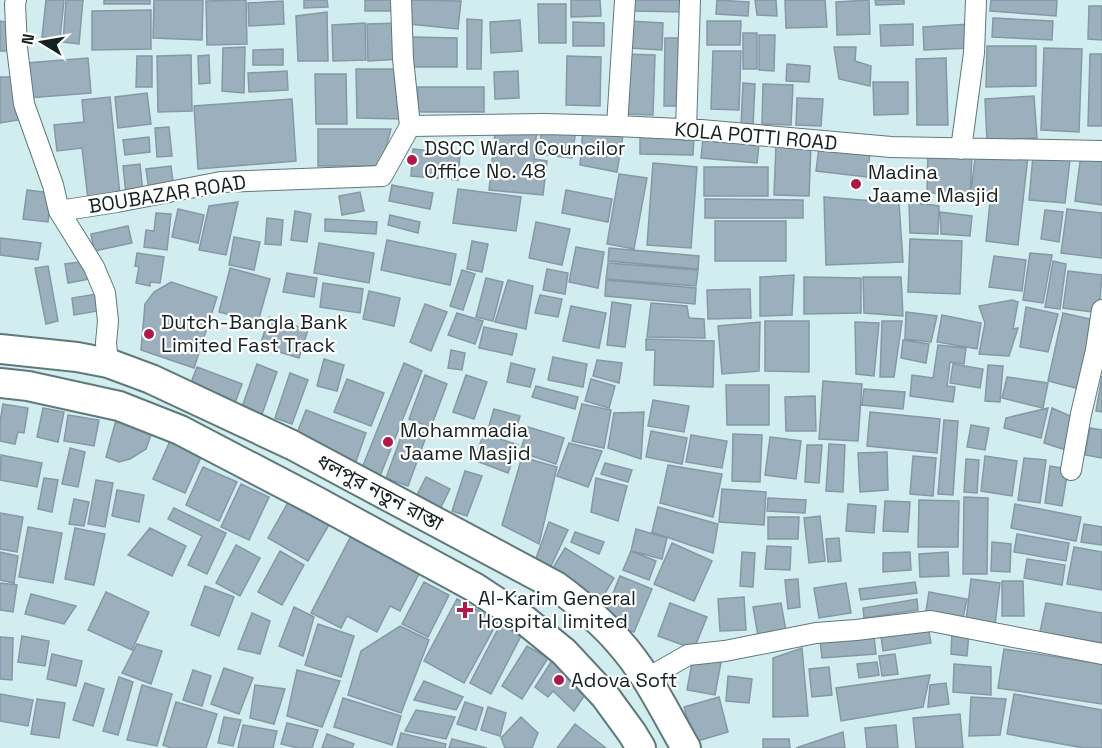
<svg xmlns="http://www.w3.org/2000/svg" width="1102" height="748" font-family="'Space Grotesk','Noto Sans Bengali',sans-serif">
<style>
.building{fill:#9bafbc;stroke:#8499a5;stroke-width:1.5}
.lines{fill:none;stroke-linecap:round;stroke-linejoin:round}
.street-casing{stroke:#60797b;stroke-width:22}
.secondary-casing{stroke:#60797b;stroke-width:32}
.street{stroke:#fff;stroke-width:20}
.secondary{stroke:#fff;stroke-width:28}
.poi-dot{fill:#ad1a49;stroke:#fff;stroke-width:2}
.labels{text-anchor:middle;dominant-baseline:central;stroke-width:4.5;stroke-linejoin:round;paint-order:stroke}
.street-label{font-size:20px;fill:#162121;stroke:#fff}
.poi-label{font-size:20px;fill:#162121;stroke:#fff;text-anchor:start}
</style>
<rect width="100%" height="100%" fill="#d1edef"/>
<path class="building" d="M46 0H64L60 39 42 37Z
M66 0H83L79 44 63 42Z
M104 0H150V4H104Z
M154 0H203L202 40 153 38Z
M246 0 247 44 207 45 206 1Z
M304 0H327L328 7 304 8Z
M365 0H394L393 11H365Z
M411 0 461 1 458 29 409 24Z
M571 0H600L601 16 571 17Z
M634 0H686V12L634 11Z
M717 0 749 2 748 16 716 14Z
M755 0H776L777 16 757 15Z
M785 0H825L827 27 786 28Z
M869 0 870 34 837 35 836 2Z
M875 0H904V4L876 5Z
M991 0H1057L1056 16 990 11Z
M283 1 284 24 249 26 248 3Z
M538 4H566V43H539Z
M1089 6H1102V40L1088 39Z
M151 10V49L92 50V11Z
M327 12 328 61H298L296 16Z
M993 18 1053 21 1052 40 992 37Z
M467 19 482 20 481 69H467Z
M520 20 522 51 491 53 490 22Z
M0 21 10 23 12 51H0Z
M630 21 663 23 662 50 629 48Z
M707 21H741L740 45H707Z
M573 22 604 23V46H573Z
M365 23 366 60 333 61 332 25Z
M399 23 401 59 368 61 367 24Z
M913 24V45L881 46 880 25Z
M970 24 971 48 924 50 923 27Z
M743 33H757V69H743Z
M759 35H775L774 71 759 70Z
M412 37 457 38V67H411Z
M665 38H683L682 106H664Z
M987 46H1036V86L986 87Z
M245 47 244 93 222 91 223 48Z
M834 47H856L855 61 871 66 870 86 839 79Z
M1044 48 1082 49 1079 132 1041 130Z
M283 49V65H253V50Z
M713 51H741L739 110 711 109Z
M624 54 655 55 653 115 622 114Z
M1090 54H1102V126H1088Z
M191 55 192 111 158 112 157 56Z
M209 55 210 83 199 84 198 56Z
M137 56H152V87H136Z
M567 56 601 57 600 106 566 105Z
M88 58 91 93 28 98 26 63Z
M946 58 948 125H917L916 59Z
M787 64 810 66 809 82 786 81Z
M356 69H402V119L357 118Z
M287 71 288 90 249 92 248 73Z
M518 71 519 98 495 99 494 72Z
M315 74H346L347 124H316Z
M0 77H18L24 119 0 123Z
M873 82H908V114L874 115Z
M743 83 755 84 753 126 741 125Z
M763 84 793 85 791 125 762 124Z
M418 87H484V112H418Z
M147 93 151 124 118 128 115 97Z
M1034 96 1037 138 987 141 985 99Z
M110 97 120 195 88 199 82 148 57 151 54 125 84 122 82 100Z
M797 98 823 99 821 126 796 125Z
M292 99 296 161 198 169 194 106Z
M496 125 537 129 534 159 547 161 543 195 489 190Z
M542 125 576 129 572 158 539 154Z
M169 127 172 156 157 157 155 128Z
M583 128 624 129 617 172 580 165Z
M318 129H391L381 166H318Z
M640 133 694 135 693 155 640 154Z
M149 137 150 152 125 155 123 140Z
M703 138 759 144 757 163 701 158Z
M776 144 811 145 809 196 774 195Z
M819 147 870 153 867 177 816 171Z
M413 149 460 154 458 180 411 176Z
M976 150 1028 156 1018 245 986 241 990 202 970 200Z
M928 151 972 155 970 200 927 192Z
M1081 154 1102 157V205L1075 201Z
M1033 156 1070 160 1065 203 1029 200Z
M653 163 697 167 691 248 647 245Z
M140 164 143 193 126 195 123 166Z
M171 166 174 189 149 191 146 169Z
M704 167H768V196H704Z
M619 174 647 178 634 249 607 244Z
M392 185 433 193 430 209 389 201Z
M458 189 521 197 516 231 453 223Z
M27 190 51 193 48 222 23 219Z
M566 190 612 199 608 222 562 213Z
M360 192 364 211 342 215 339 196Z
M824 197 899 203 903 262 826 265Z
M705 199 803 200V218H705Z
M238 202 226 255 199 250 209 206Z
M909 202 939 206 938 234 910 233Z
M178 209 204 215 198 243 172 237Z
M1067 209 1102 213V258L1061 253Z
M1045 210 1063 212 1059 242 1041 239Z
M295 211 311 214 307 242 291 240Z
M940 212 972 216 970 236 941 234Z
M156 213 171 214 167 250 144 247 146 230 154 231Z
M390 215 420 222 418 233 388 225Z
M267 218 283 220 281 245 265 244Z
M325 219 377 222 376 234 325 231Z
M715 221H786V261H715Z
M536 222 570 229 562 265 529 258Z
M128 226 132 243 94 251 91 234Z
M234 237 260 242 254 270 229 265Z
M0 238 41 243 38 260 0 255Z
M910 239 962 241 960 294 908 292Z
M387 240 456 254 450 285 381 270Z
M472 241 488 244 482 272 467 269Z
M319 243 374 253 369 283 314 273Z
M576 247 604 252 598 288 569 282Z
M609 248 699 256 698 269 608 261Z
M137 253 164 257 160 283 150 282V286L136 283 139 267 135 266Z
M1030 253 1052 255 1043 303 1023 300Z
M994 256 1026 260 1022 291 989 287Z
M87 261 90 279 68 283 65 264Z
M1053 261 1066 264 1060 309 1045 307Z
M608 263 698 270 696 286 606 279Z
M48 266 58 321 46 324 35 268Z
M230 268 270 279 258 322 219 312Z
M547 269 568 273 565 294 543 290Z
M462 270 475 274 463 310 450 306Z
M1068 271 1102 275 1099 313 1063 308Z
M287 273 317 278 314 297 283 292Z
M794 275 792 315 760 316V277Z
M804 277 861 278V313L804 314Z
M863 277H901L903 316 864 313Z
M486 278 503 282 493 321 476 317Z
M508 280 533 286 526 329 495 322Z
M606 280 696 288 695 304 605 296Z
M171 282 217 297 194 368 141 350 145 304 154 292Z
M323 283 363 289 360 313 320 307Z
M750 289 751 318 708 319 707 290Z
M369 291 400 298 394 326 363 319Z
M102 293 104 310 74 315 72 298Z
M540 295 562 299 558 317 535 313Z
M1012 300 1018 302 1013 329 1018 328 1009 356 979 354 985 323 979 306Z
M612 302 631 305 625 347 607 345Z
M651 303 687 306 689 318 704 319 705 338 647 337Z
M425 304 447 312 431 351 410 342Z
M571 306 606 313 599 348 563 341Z
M1026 307 1058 314 1048 352 1020 347Z
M906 312 937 316 931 342 905 339Z
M457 313 483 321 475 344 448 335Z
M1063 313 1099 321 1084 390 1048 381Z
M942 315 981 323 977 349 937 342Z
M269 317 308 330 299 358 260 346Z
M765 321H809V372L765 371Z
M882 321H902L894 377H880Z
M760 322 759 371 722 374 718 326Z
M855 322 879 323 874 376 856 374Z
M484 327 517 334 512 355 479 348Z
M646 339 714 341 713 387 654 385 655 350H646Z
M903 340 929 344 926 363 901 358Z
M938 345 966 348 964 364 950 362 947 386 955 387 953 402 910 396 912 375 933 378Z
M451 350 465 353 462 370 448 368Z
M553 357 587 364 583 387 548 380Z
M324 359 344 365 337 391 317 386Z
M597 360 622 363 619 383 593 376Z
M404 363 422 371 378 481 360 473Z
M511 363 535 369 530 387 507 382Z
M257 364 277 372 261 417 241 410Z
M953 364 983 369 980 388 950 383Z
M988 365 1003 366 1000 402 985 401Z
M197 367 242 384 232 411 187 393Z
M290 373 308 380 292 424 275 418Z
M425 375 447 384 431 427 409 419Z
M466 375 487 382 474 419 453 412Z
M1102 376V412L1096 411Z
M1007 377 1048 383 1043 408 1002 398Z
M347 379 384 393 371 426 334 412Z
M591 379 615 386 609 408 585 401Z
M823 381 862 384 858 441 819 439Z
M726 385H769V425H727Z
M536 386 578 397 575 409 532 397Z
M864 389 905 392 903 409 862 405Z
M815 396 816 431H786L785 397Z
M653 400 689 406 684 432 648 426Z
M3 404 28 408 24 433 18 432 15 444 0 441V422Z
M582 404 611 410 604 448 572 441Z
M43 408 64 412 58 442 37 437Z
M1048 408 1041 438 1004 428 1006 418Z
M1052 408 1077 419 1069 451 1044 443Z
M494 409 520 416 514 436 488 429Z
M306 410 366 433 355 464 294 441Z
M644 412 641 459 608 448 614 413Z
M870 412 940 419 937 453 867 446Z
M68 415 99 420 94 446 64 441Z
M116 420 153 429 146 449 130 459 119 462 106 457Z
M944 420 958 421 953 495 938 494Z
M971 425 989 428 985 450 967 447Z
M405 426 427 434 408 486 386 478Z
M528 427 564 438 556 464 520 452Z
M1090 428 1102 430V458L1085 455Z
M651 431 687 438 682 464 646 457Z
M484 433 518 445 508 473 474 460Z
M733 434 762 435 760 482 732 481Z
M691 435 727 441 722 468 686 462Z
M770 437 801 441 796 479 765 475Z
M170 441 202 455 185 493 153 479Z
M569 443 602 451 588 487 557 476Z
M829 444 845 445 843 492 826 491Z
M807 445H822L819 483 805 482Z
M70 448 85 452 78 487 62 484Z
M887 452 888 490 860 492 858 453Z
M1 455 42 463 37 487 0 480Z
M913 456 936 458 933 496 910 494Z
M985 456 1017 461 1012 496 981 491Z
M522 457 557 467 539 544 502 525Z
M1024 458 1046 460 1040 503 1018 500Z
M966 459 979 460 977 493 964 492Z
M605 463 632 470 628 482 601 474Z
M668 465 722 474 713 517 660 503Z
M1050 466 1068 469 1062 506 1045 503Z
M203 467 237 482 219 521 186 505Z
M465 471 482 476 467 516 452 511Z
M426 477 450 489 439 511 415 499Z
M44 478 58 480 52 512 38 509Z
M596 478 627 486 618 521 591 512Z
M96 480 113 483 105 527 88 524Z
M241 484 269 497 249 540 221 527Z
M722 489 766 492 764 525 719 522Z
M117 490 144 495 139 522 112 516Z
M964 497 988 498 987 574H963Z
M768 498 806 500 805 513 767 511Z
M74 499 89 502 84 526 69 524Z
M290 499 330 523 308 561 268 538Z
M919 500 959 501 958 547H918Z
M885 501 910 502 908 532 883 531Z
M848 504 876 506 874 533 846 531Z
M1015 504 1081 517 1076 541 1011 528Z
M658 507 718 524 713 553 652 532Z
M174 508 226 533 207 574 188 565 202 536 168 519Z
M0 513 23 517 17 552 0 549Z
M820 516 825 561 809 563 804 518Z
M768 517H799L798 539H768Z
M549 522 568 530 551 566 535 561Z
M1084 524 1102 527V545L1081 542Z
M28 527 62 533 53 583 19 577Z
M75 528 105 534 94 585 65 579Z
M150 528 186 546 172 576 128 555Z
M636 529 667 538 662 559 631 551Z
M575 532 604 542 599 554 571 542Z
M1017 534 1069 543 1066 561 1014 552Z
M351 536 420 572 400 611 390 606 377 632 347 616 341 628 311 613Z
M839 538 841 561 828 562 826 539Z
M992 542 1011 544 1010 572 991 571Z
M672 543 712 561 694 601 654 584Z
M236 545 260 558 240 596 216 583Z
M767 546 791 547 790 570 765 569Z
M1074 547 1102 552V590L1067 584Z
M565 548 614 578 600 602 551 571Z
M280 551 304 565 282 605 258 592Z
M631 551 656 561 649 580 623 570Z
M0 552 18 556 14 583 0 580Z
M742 552 755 553 753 587 740 586Z
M910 552 911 570 883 572V553Z
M948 552 949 576 920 577 919 554Z
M1027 559 1065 565 1062 585 1024 578Z
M620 576 652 589 634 632 623 630 607 608Z
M798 579 800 607 788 609 785 580Z
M971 579 1000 583 995 625 966 621Z
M1002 581H1023L1024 616H1002Z
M424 582 449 595 428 637 402 624Z
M915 582 917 593 861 600 859 589Z
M0 583 17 585 13 612 0 610Z
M846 583 851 613 819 618 814 588Z
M205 586 234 597 219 636 191 625Z
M106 592 149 612 132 650 88 630Z
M929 592 967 599 962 623 925 617Z
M31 594 76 606 64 624 25 614Z
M744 597 746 630 720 631 718 599Z
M457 599 498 621 464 683 424 661Z
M917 599 918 610 864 618 863 608Z
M670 603 707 617 694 649 658 636Z
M781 603 786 631 758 636 753 607Z
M1046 603 1102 613V643L1040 632Z
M294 607 314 617 303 656 279 646Z
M252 613 270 621 260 654 238 649Z
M318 624 354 636 341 677 305 665Z
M500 625 521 636 491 694 470 683Z
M400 626 429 640 401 713 348 695 361 651Z
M928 627 931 643 883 651 881 636Z
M952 632 969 633 967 656 951 654Z
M22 636 49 641 45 666 18 662Z
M874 636 876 654 822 658 820 640Z
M0 637 13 638 12 680 0 679Z
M137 644 162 651 151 684 122 673Z
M527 646 548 658 522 699 502 686Z
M802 648 808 716 773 717V658Z
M1004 649 1102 664V704L998 688Z
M52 654 82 661 76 686 47 679Z
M895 654 898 674 882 676 879 656Z
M693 657 721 662 715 695 687 690Z
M553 659 586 693 574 711 553 691 548 697 535 687Z
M877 662 879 675 859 678 857 664Z
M954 664 991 667V695L953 692Z
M829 667 832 695 812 697 809 669Z
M224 668 253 678 239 714 211 704Z
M193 670 211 676 202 706 183 700Z
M297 670 340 681 322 727 287 716Z
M930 675 923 707 841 721 836 688Z
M728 676 752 679 749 703 726 701Z
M119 677 133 682 118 735 103 731Z
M424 681 463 697 456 710 414 700Z
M85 683 104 689 93 726 73 720Z
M946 683 949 704 928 707 930 685Z
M142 685 172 694 157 746 127 740Z
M255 685 285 689 274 724 250 718Z
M0 694 33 700 28 726 0 721Z
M1014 694 1102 710V748H1084L1007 734Z
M719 697 728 732 694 742 684 707Z
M971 697 1006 699 1000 735 969 736Z
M343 698 401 716 392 745 334 727Z
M37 699 65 703 59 738 31 734Z
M176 702 217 714 206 748H171L163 745Z
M465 702 483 708 476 730 457 724Z
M488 707 506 713 500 736 481 730Z
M416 710 455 717 446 739 405 731Z
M960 714 963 748H916L913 718Z
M224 717 241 720 233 746 218 743Z
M521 717 538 733 532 748H505L501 738Z
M287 723 318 730 312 748H298L281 744Z
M575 724 606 748H557Z
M243 725 277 731 273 748H238Z
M896 725 898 748H867L865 728Z
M843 732 845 748H796Z
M401 733 446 744 445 748H397Z
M327 734 354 744 352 748H322Z
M452 739 487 748H449Z
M763 739H789L790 748H763Z"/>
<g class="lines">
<defs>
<path id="street" d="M16 0 15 4 17 48 24 104 53 185 59 211 94 267 105 293 108 321 106 343 108 363
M410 126 544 124 617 126 701 130 891 147 1102 151
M617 126 625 0
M686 130 690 0
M961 149 974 53 976 0
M59 211 117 202 221 182 382 176 410 126 403 59 401 0
M1071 470 1081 414 1096 350 1102 310
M646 679 688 655 725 651 816 633 856 630 931 621 1102 654"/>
<path id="secondary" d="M0 349 77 357 108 363 151 379 292 445 556 586C579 603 600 620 619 642 647 673 665 712 686 748
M0 383 28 386 119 406 180 430 316 501 474 587 526 621 564 652 605 696 632 733 641 748"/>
</defs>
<use href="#street" class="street-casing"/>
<use href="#secondary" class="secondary-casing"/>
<use href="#street" class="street"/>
<use href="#secondary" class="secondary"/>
</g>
<g class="poi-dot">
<circle cx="412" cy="160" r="6"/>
<circle cx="856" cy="184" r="6"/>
<circle cx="149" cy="334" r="6"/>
<circle cx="388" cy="442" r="6"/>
<path d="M462 601h6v6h6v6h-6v6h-6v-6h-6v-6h6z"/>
<circle cx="559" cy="680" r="6"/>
</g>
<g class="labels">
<g class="street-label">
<text transform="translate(756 136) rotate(5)">KOLA POTTI ROAD</text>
<text transform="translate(167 194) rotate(-9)">BOUBAZAR ROAD</text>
<text transform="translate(380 492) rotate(28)">ধলপুর নতুন রাস্তা</text>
</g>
<g class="poi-label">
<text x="424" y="148">DSCC Ward Councilor<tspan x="424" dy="23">Office No. 48</tspan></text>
<text x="868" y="172">Madina<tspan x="868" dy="23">Jaame Masjid</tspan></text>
<text x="161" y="322">Dutch-Bangla Bank<tspan x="161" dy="23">Limited Fast Track</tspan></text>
<text x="400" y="430">Mohammadia<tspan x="400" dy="23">Jaame Masjid</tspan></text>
<text x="478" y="598">Al-Karim General<tspan x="478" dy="23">Hospital limited</tspan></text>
<text x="571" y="680">Adova Soft</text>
</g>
</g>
<g transform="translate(42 42) rotate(281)" stroke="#ffffff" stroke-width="4.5" paint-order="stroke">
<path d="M0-4.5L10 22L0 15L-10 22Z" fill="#162121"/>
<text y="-9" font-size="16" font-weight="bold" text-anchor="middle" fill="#162121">N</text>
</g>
</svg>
